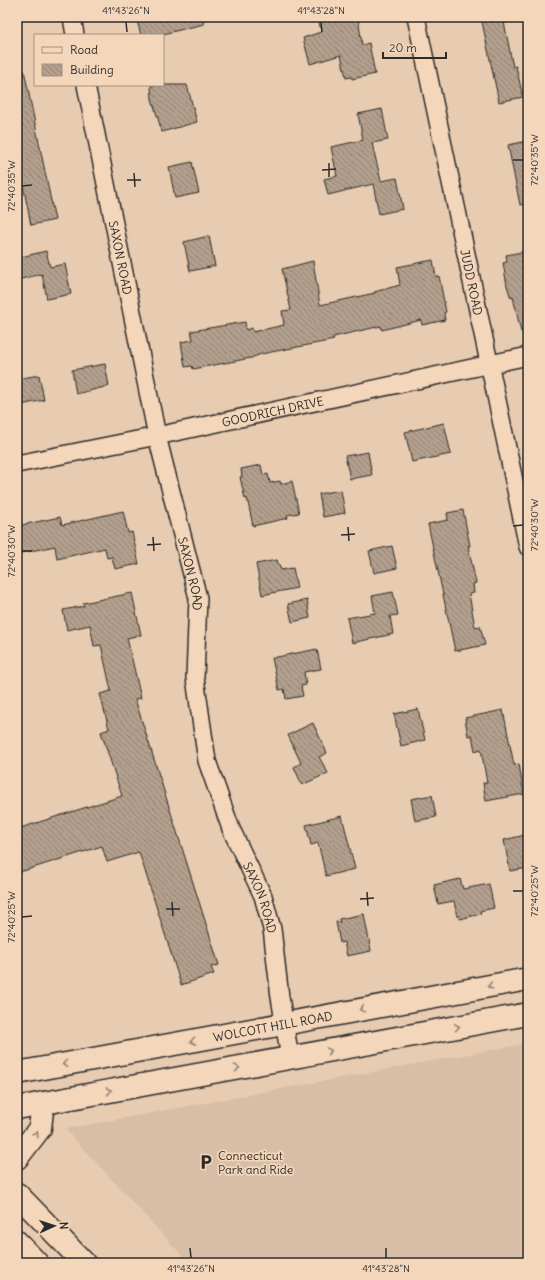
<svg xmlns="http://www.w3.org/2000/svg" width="545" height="1280" font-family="Delius,sans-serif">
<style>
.built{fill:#d8bea6}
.building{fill:url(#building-back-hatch);stroke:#2b2b2b}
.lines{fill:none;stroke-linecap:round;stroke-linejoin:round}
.street-casing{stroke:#2b2b2b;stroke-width:20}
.secondary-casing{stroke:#2b2b2b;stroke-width:25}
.highway-casing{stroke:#2b2b2b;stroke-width:25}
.street{stroke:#f4d6ba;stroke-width:17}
.secondary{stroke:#f4d6ba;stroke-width:22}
.highway{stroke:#f4d6ba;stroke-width:22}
.oneway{stroke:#908072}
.ticks{fill:none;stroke:#2b2b2b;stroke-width:1.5}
.labels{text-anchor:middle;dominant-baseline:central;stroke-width:3.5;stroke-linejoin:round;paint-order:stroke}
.street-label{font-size:12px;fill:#2b2b2b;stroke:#f4d6ba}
.poi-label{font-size:12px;fill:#2b2b2b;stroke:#f4d6ba;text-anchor:start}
.neatline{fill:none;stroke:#2b2b2b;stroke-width:1.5}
.ticks-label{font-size:10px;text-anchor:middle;fill:#2b2b2b}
</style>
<defs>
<pattern id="building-back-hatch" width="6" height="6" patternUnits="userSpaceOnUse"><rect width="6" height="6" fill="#b39f8c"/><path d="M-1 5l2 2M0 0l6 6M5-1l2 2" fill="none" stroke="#928273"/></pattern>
</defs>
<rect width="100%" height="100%" fill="#e8ccb1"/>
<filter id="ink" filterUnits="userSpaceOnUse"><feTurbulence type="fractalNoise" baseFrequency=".025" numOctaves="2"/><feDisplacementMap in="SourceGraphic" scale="8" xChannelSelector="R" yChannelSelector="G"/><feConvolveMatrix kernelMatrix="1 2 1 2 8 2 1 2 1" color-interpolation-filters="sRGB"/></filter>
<g filter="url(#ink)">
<path class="built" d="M528 1043V1263H189L65 1129Z"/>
<path class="building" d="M136 17H203L204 24 159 35H141Z
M318 17H358L362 45 369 43 375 74 352 79 351 77 346 78 341 55 310 64 303 38 321 32Z
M481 17H503L513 67 516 66 523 97 499 102Z
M24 70 55 220 31 225 17 154V71Z
M151 85H187L197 122 162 132 152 99Z
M382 109 388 140 372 143 381 181 397 178 403 209 379 214 373 184 328 195 324 179 337 176 331 147 363 140 358 114Z
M528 141V204L520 205 508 145Z
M192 162 199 193 175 198 169 167Z
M209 236 215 266 190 271 184 242Z
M46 251 50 267 65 264 71 294 47 299 42 274 17 280V258Z
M522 252 523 259 528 258V331L521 332 513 297 511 298 507 286 503 263 507 262 506 255Z
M433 260 436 277 439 276 446 312 444 313 445 320 422 325 421 320 382 330 381 326 333 337 334 340 261 354 251 358 193 369 192 366 185 367 181 342 193 340 191 331 245 322 246 330 252 328 253 332 284 325 282 311 291 310 282 269 313 261 320 305 375 293 374 292 400 285 397 267Z
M105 364 109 386 76 394 72 370Z
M39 375 44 400 21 405 19 397 17 398V379Z
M444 423 451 454 412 462 405 432Z
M368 452 372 475 350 479 345 456Z
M261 465 263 475 268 474 270 483 280 481 281 484 292 481 299 513 287 515 288 518 253 526 247 498 245 499 240 477H242L241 469Z
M341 490 345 513 323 517 319 494Z
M463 510 470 546H468L476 583 473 584 474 593 469 594 475 627 480 626 485 645 455 651 428 524 448 520 447 513Z
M123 511 128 533 132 532 139 564 115 569 112 557 107 558 105 548 57 559 55 546 17 554V526L60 517 62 525Z
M392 546 397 568 374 573 369 551Z
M277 560 281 570 293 568 297 588 262 595 256 564Z
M393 592 398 615 390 616 393 634 352 643 347 618 375 613 372 596Z
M132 593 141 635 127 638 141 698 135 699 219 965 211 967 214 974 181 985 139 852 107 862 102 846 17 873V829L122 796 101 732 109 729 100 694 111 691 101 645 94 646 90 625 67 630 63 610 84 606 83 603Z
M307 600 310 618 292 622 288 604Z
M317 649 321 669 304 672 306 685 301 686 303 696 286 699 284 689 279 690 272 658Z
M418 709 425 740 401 746 394 714Z
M503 710 514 765 519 764 524 794 486 801 483 783H487L481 749 475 751 472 735 468 736 465 718Z
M313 723 327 753 319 757 328 773 302 785 294 767 301 763 288 735Z
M432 795 436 817 415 821 411 799Z
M342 816 355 869 326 876 318 843 311 845 306 825Z
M525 835 528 849V868L510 871 504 840Z
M460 879 463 889 489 884 494 908 480 911 481 914 460 919 459 916H457L454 901 438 904 434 885Z
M364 914 371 951 347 956 344 942 340 943 336 922H340L339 919Z"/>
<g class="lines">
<defs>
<g id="street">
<path d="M72 17 75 35"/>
<path id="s1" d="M416 17 528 547"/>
<path id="s2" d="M86 85 157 436 198 598 195 678 207 761 231 829 263 896 272 929 280 997 290 1058"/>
<path id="s3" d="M17 464 157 436 528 356"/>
</g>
<g id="secondary">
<path id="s4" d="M17 1073 528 979"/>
<path d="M17 1108 528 1014"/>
<path d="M17 1158 40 1128 43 1103"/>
</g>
<path id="highway" d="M17 1194 84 1263
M17 1242 37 1263"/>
</defs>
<use href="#street" class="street-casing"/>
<use href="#secondary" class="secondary-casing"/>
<use href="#highway" class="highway-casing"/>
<use href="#street" class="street"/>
<use href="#secondary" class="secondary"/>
<use href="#highway" class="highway"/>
</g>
<defs><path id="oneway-chevron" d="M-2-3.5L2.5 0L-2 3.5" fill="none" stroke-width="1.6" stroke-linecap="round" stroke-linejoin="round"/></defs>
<g class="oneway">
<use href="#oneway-chevron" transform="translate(490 986) rotate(170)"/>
<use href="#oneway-chevron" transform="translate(362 1009) rotate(170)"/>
<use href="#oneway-chevron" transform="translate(457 1027) rotate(-10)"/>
<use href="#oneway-chevron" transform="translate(193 1041) rotate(170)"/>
<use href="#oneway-chevron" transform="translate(329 1051) rotate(-10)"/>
<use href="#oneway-chevron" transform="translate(65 1064) rotate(170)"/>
<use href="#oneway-chevron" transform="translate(237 1068) rotate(-10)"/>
<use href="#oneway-chevron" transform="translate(109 1091) rotate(-10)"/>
<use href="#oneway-chevron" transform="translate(36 1134) rotate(-56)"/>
</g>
</g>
<path class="ticks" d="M126 22 127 32M321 22 322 32M513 160H523M329 163V177M322 170 336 169M134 173 135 187M127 180H141M22 186 32 185M513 526 523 525M348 527 349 541M341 535 355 534M153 537 154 551M147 545 161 544M22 551H32M513 891H523M367 892 368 906M360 899 374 898M172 902 173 916M166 909H180M22 917 32 916M190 1248 191 1258M386 1248V1258"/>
<defs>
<symbol id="parking-bare" viewBox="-9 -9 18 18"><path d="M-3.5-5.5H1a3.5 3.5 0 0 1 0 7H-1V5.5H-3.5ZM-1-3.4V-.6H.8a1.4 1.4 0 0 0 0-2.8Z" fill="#2b2b2b" stroke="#f4d6ba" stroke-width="2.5" paint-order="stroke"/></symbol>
</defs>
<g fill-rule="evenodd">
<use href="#parking-bare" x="195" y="1151" width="22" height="22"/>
</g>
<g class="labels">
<g class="street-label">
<text stroke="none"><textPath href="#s2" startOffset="176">SAXON ROAD</textPath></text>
<text stroke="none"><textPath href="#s1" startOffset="271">JUDD ROAD</textPath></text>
<text stroke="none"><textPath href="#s3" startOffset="261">GOODRICH DRIVE</textPath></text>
<text stroke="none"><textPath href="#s2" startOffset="500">SAXON ROAD</textPath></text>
<text stroke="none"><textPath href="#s2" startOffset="836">SAXON ROAD</textPath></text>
<text stroke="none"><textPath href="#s4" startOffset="260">WOLCOTT HILL ROAD</textPath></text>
</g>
<g class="poi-label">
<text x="218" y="1155">Connecticut<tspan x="218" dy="14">Park and Ride</tspan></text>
</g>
</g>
<rect width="545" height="1280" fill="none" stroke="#f4d6ba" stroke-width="44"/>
<rect x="34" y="34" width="130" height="52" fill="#f4d6ba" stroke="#a49281"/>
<rect x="42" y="47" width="20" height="6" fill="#f4d6ba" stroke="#a49281"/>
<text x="70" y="54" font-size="12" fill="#2b2b2b">Road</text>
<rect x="42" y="64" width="20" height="12" fill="url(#building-back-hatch)" stroke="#a49281"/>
<text x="70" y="74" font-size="12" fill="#2b2b2b">Building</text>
<g transform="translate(54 1226) rotate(87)" stroke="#f4d6ba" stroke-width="3" paint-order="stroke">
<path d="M0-3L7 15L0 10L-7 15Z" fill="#2b2b2b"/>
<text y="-6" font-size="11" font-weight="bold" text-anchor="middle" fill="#2b2b2b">N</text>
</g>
<path d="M383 52v6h63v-6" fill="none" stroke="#2b2b2b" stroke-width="2"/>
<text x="389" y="52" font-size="12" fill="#2b2b2b" stroke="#f4d6ba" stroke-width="3" paint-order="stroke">20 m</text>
<rect x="22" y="22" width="501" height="1236" class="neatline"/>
<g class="ticks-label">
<text x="126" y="14">41°43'26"N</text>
<text x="321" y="14">41°43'28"N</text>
<text transform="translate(534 160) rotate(-90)" y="4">72°40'35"W</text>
<text transform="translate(11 186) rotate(-90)" y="4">72°40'35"W</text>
<text transform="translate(534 525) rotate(-90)" y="4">72°40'30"W</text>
<text transform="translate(11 551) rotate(-90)" y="4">72°40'30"W</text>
<text transform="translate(534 891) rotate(-90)" y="4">72°40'25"W</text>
<text transform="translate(11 917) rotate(-90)" y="4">72°40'25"W</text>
<text x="191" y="1272">41°43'26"N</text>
<text x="386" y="1272">41°43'28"N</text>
</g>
</svg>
